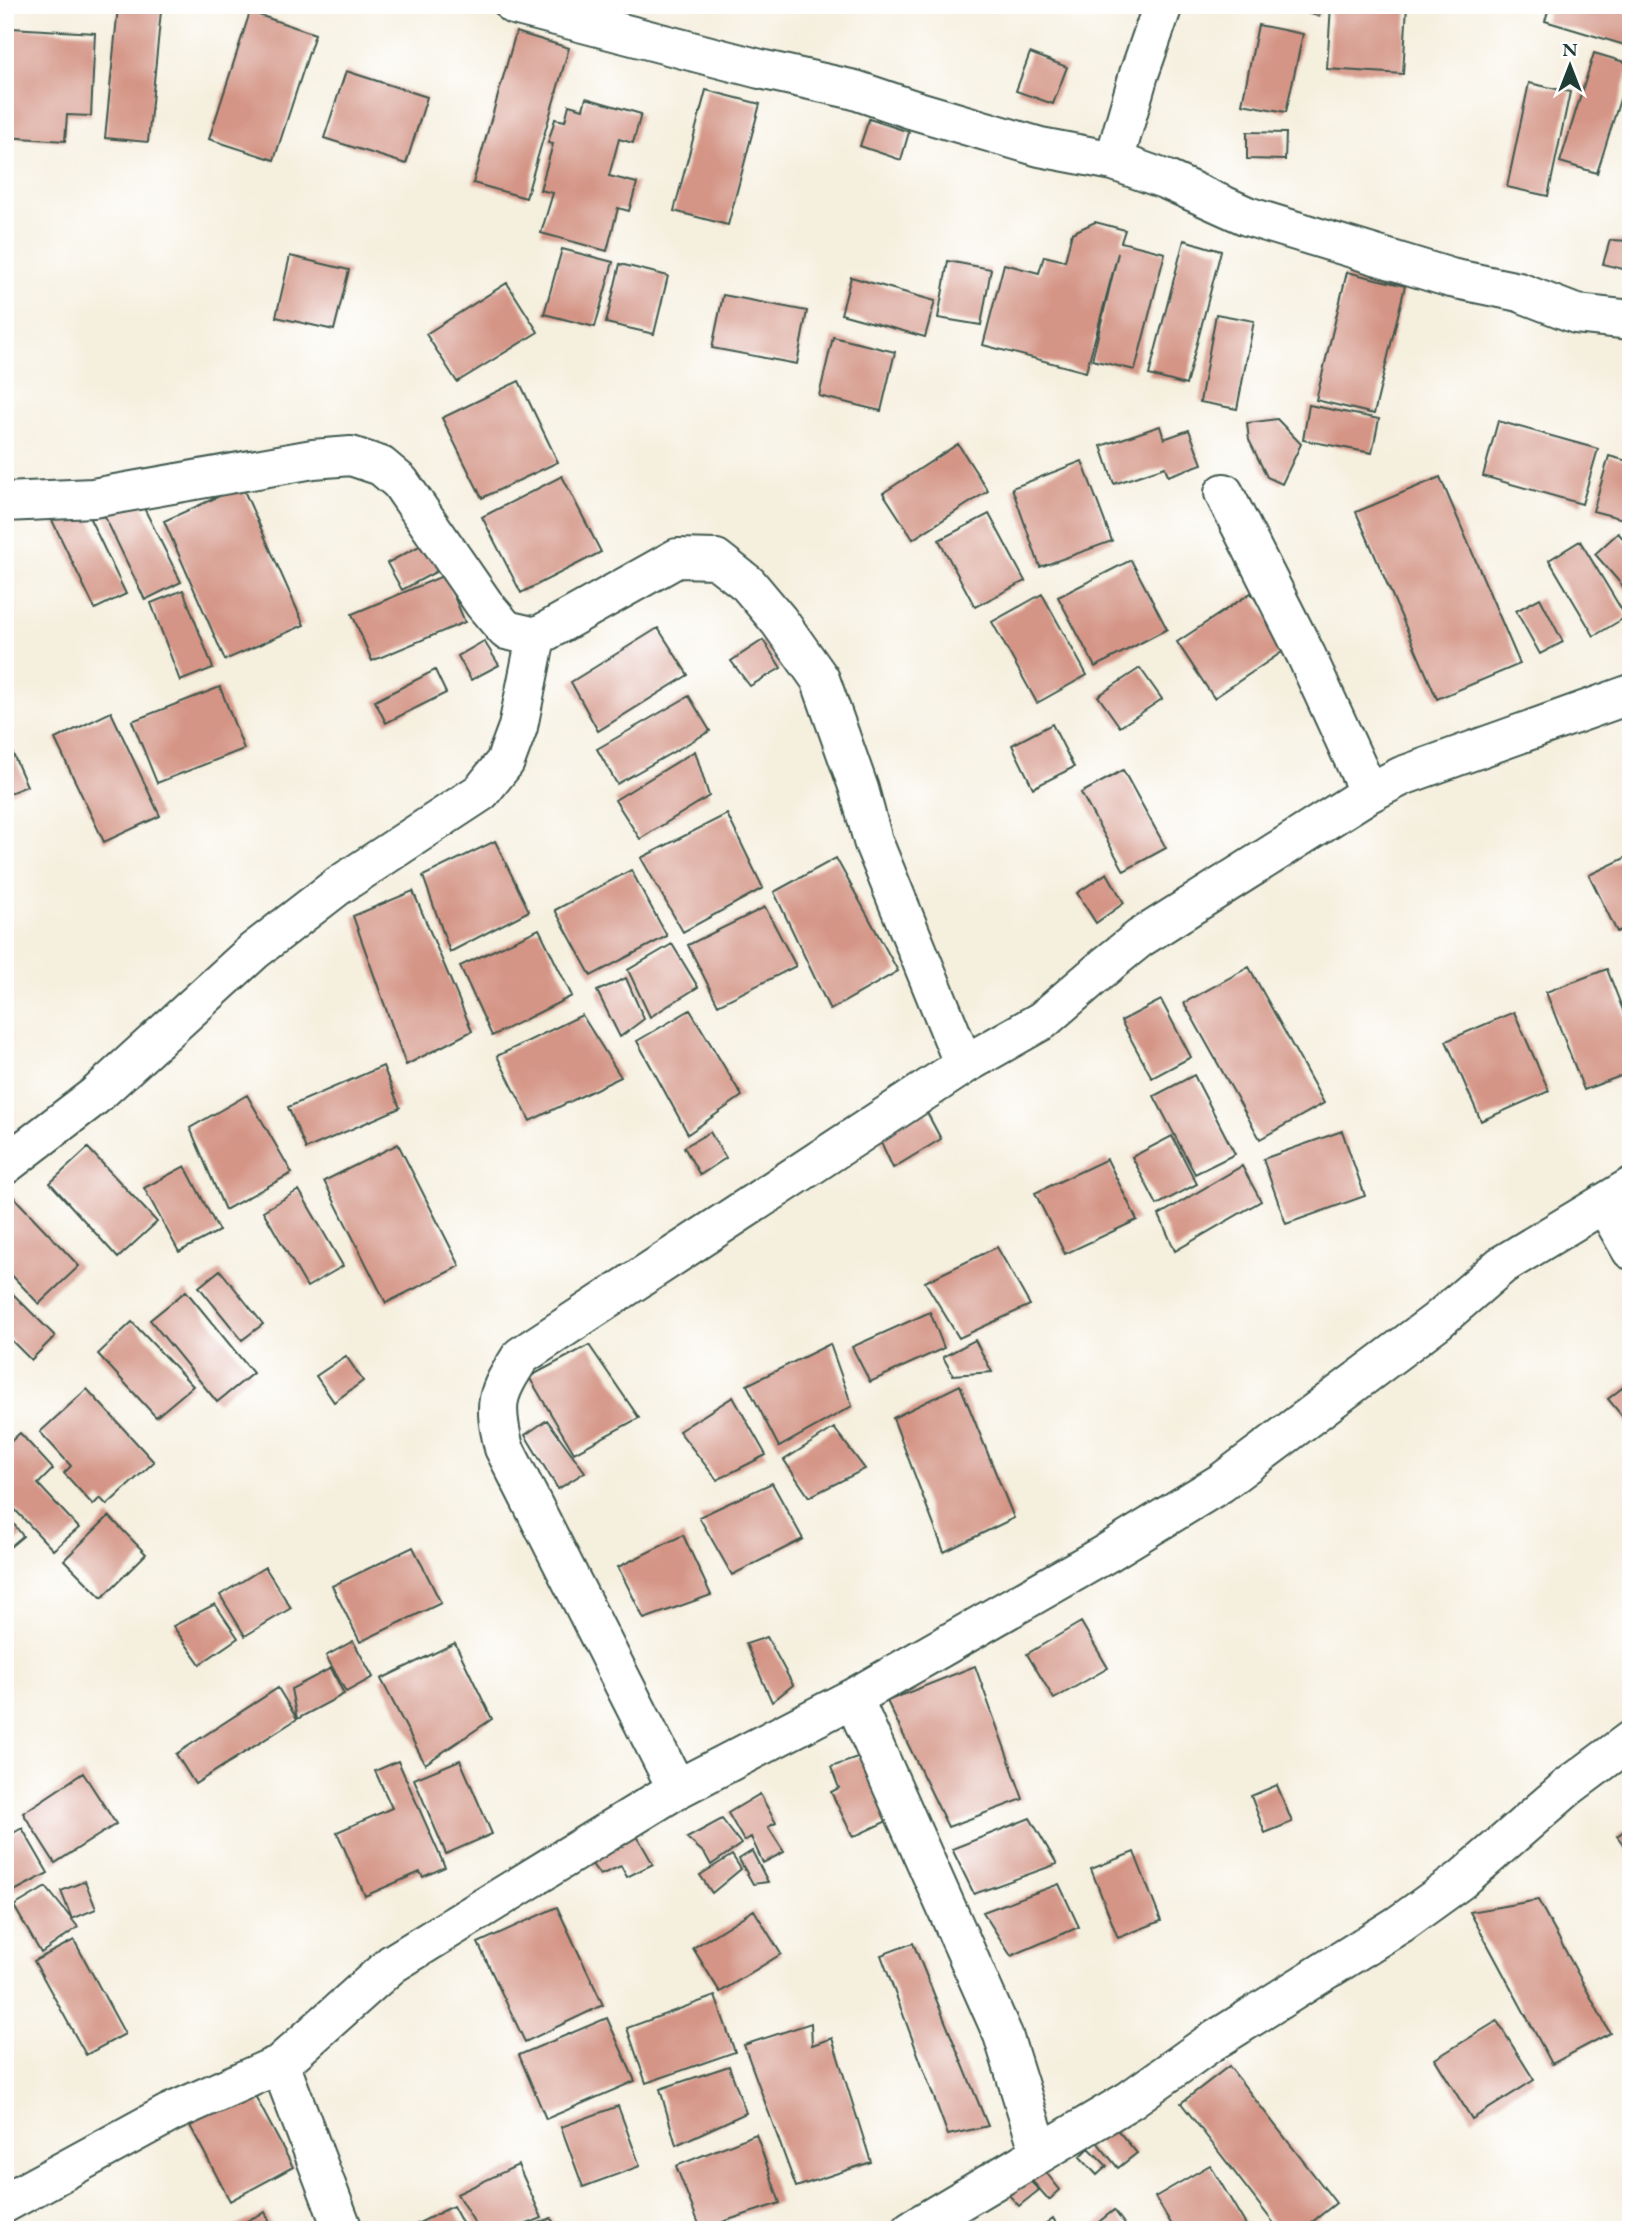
<svg xmlns="http://www.w3.org/2000/svg" width="1636" height="2235" font-family="'EB Garamond',serif">
<style>
.building{fill:#d49586}
.lines{fill:none;stroke-linecap:round;stroke-linejoin:round}
.minor-casing{stroke:#3f584e;stroke-width:42}
.minor{stroke:#fff;stroke-width:38}
</style>
<rect width="100%" height="100%" fill="#fff"/>
<filter id="ink" filterUnits="userSpaceOnUse"><feTurbulence type="fractalNoise" baseFrequency=".0143" numOctaves="2"/><feDisplacementMap in="SourceGraphic" scale="14" xChannelSelector="R" yChannelSelector="G"/><feConvolveMatrix kernelMatrix="1 2 1 2 8 2 1 2 1" color-interpolation-filters="sRGB"/></filter>
<filter id="wash" filterUnits="userSpaceOnUse"><feTurbulence type="fractalNoise" baseFrequency=".00686" numOctaves="4" result="noise"/><feDisplacementMap in="SourceGraphic" scale="28" xChannelSelector="R" yChannelSelector="G"/><feGaussianBlur stdDeviation="1.57" result="paint"/><feColorMatrix in="noise" values="0 0 0 0 0 0 0 0 0 0 0 0 0 0 0 0 0 1.4 0 .05"/><feComposite in="paint" operator="in"/></filter>
<g filter="url(#wash)">
<rect width="100%" height="100%" fill="#f5efde"/>
<g id="blocks">
<path class="building" d="M1275 5H1322L1319 16Z
M1331 5H1407L1403 74 1327 69Z
M1550 5H1631V37L1628 46 1545 21Z
M118 7 161 11 148 142 105 138Z
M250 12 315 34 274 160 209 139Z
M1258 25 1303 34 1286 112 1242 104Z
M11 28 95 33 91 116 67 115 65 141 5 137Z
M516 32 569 48 526 198 473 183Z
M1030 53 1067 67 1053 104 1016 91Z
M1594 53 1631 64 1597 173 1560 162Z
M346 71 427 97 406 164 324 138Z
M1529 83 1570 92 1548 196 1507 187Z
M706 90 760 104 728 225 674 211Z
M586 98 641 114 633 143 619 139 609 176 637 183 629 211 618 208 607 251 541 233 553 193 540 190 553 144 548 143 555 119 565 121 569 105 583 109Z
M1630 112H1631V136L1624 135Z
M869 119 909 132 901 160 860 146Z
M1247 132 1286 133 1285 160 1247 159Z
M1095 222 1125 230 1121 242 1165 253 1135 370 1092 360 1118 253 1086 372 983 345 1004 264 1039 273 1044 256 1065 261 1072 233Z
M1184 240 1221 251 1186 385 1149 375Z
M1610 240 1631 241V271L1603 264Z
M562 249 613 262 595 327 544 314Z
M290 256 349 270 334 330 276 317Z
M948 261 991 269 981 325 938 318Z
M620 264 668 276 654 334 606 323Z
M1347 272 1405 286 1374 414 1316 400Z
M851 277 935 301 925 337 841 314Z
M507 283 538 332 457 382 426 334Z
M723 295 807 311 797 364 712 348Z
M1216 314 1254 321 1237 409 1200 402Z
M833 337 895 352 881 411 819 396Z
M519 381 558 462 482 498 442 418Z
M1309 405 1379 419 1372 453 1303 440Z
M1277 419 1301 444 1282 484 1267 477 1249 440 1247 423Z
M1498 421 1598 449 1582 504 1483 476Z
M1160 426 1164 439 1189 430 1202 464 1168 476 1165 467 1114 484 1101 446Z
M958 444 988 491 913 539 883 493Z
M1609 456 1631 462V521L1593 511Z
M1082 461 1112 541 1040 567 1012 488Z
M562 476 601 552 521 593 482 517Z
M1440 477 1520 664 1437 699 1356 512Z
M242 486 304 625 225 660 164 521Z
M139 498 181 582 145 600 104 515Z
M81 500 126 594 95 609 50 516Z
M989 514 1025 581 975 607 939 540Z
M1618 533 1631 547V587L1627 591 1595 554Z
M1580 541 1626 617 1594 636 1549 560Z
M427 542 441 569 402 590 387 563Z
M1131 560 1167 629 1095 667 1058 597Z
M445 575 465 622 372 661 352 614Z
M183 590 213 668 180 681 151 603Z
M1251 593 1288 648 1214 698 1177 642Z
M1042 594 1087 675 1037 703 992 622Z
M1540 598 1563 642 1540 654 1516 611Z
M658 628 688 675 598 731 571 682Z
M763 640 781 668 750 686 731 661Z
M484 641 499 665 471 680 458 656Z
M1140 668 1162 699 1120 727 1098 696Z
M435 670 446 693 386 723 375 701Z
M220 687 244 749 157 783 132 721Z
M689 696 710 731 617 784 597 749Z
M111 712 160 816 104 842 55 739Z
M1052 724 1074 767 1033 788 1012 745Z
M5 736 27 786 5 795Z
M695 751 709 796 640 839 615 800Z
M1123 770 1166 848 1124 871 1081 793Z
M727 814 763 888 683 932 641 858Z
M495 841 529 911 450 952 423 876Z
M1631 855V925L1617 932 1589 875Z
M836 858 898 971 830 1010 774 892Z
M631 870 667 936 591 976 555 910Z
M1107 873 1124 903 1096 923 1077 893Z
M413 891 472 1031 406 1065 353 916Z
M765 907 796 966 718 1005 688 945Z
M539 929 572 996 492 1036 460 966Z
M672 944 698 987 650 1017 628 970Z
M1249 967 1324 1103 1260 1139 1184 1003Z
M1607 969 1631 1031V1072L1584 1090 1546 992Z
M626 978 644 1019 620 1037 597 991Z
M1161 1000 1191 1057 1152 1078 1121 1021Z
M690 1010 742 1096 688 1134 637 1041Z
M1514 1012 1549 1091 1481 1121 1446 1041Z
M582 1015 621 1077 530 1121 497 1056Z
M383 1066 400 1108 306 1149 288 1107Z
M1194 1075 1235 1154 1195 1174 1154 1096Z
M247 1095 292 1173 225 1210 190 1128Z
M923 1105 941 1139 893 1168 875 1129Z
M1342 1131 1365 1196 1286 1224 1263 1159Z
M710 1132 726 1158 700 1175 684 1147Z
M1172 1136 1197 1184 1157 1205 1132 1157Z
M398 1144 460 1266 386 1303 324 1181Z
M88 1148 157 1222 118 1258 50 1183Z
M1107 1159 1137 1220 1065 1254 1035 1193Z
M185 1166 219 1231 179 1252 144 1188Z
M1242 1166 1261 1201 1175 1251 1159 1215Z
M7 1190 79 1266 39 1304 5 1268V1192Z
M299 1190 343 1266 307 1287 263 1211Z
M997 1247 1030 1305 959 1338 925 1282Z
M220 1270 263 1324 242 1340 199 1287Z
M5 1286 55 1336 31 1360 5 1334Z
M186 1291 253 1373 217 1402 150 1320Z
M930 1312 944 1348 870 1382 852 1347Z
M132 1322 193 1386 156 1417 98 1354Z
M975 1340 992 1372 953 1375 943 1357Z
M830 1344 852 1406 779 1447 747 1385Z
M589 1345 639 1418 574 1453 529 1377Z
M346 1356 363 1381 334 1402 316 1376Z
M1631 1381V1427L1608 1399Z
M960 1385 1014 1518 944 1552 893 1418Z
M87 1389 154 1462 107 1505 100 1498 93 1505 64 1473 71 1466 40 1432Z
M733 1397 766 1455 717 1480 679 1431Z
M547 1420 585 1472 558 1489 525 1435Z
M834 1428 865 1469 809 1497 784 1460Z
M20 1433 53 1469 38 1484 79 1528 53 1550 5 1499V1447Z
M772 1483 803 1539 732 1575 699 1517Z
M5 1513 23 1536 5 1551Z
M109 1516 146 1554 102 1598 64 1560Z
M683 1535 711 1595 644 1619 618 1567Z
M413 1547 441 1603 360 1642 332 1586Z
M265 1567 291 1608 245 1636 220 1595Z
M215 1604 238 1638 200 1664 173 1626Z
M1081 1622 1108 1668 1054 1699 1027 1654Z
M767 1637 793 1685 772 1702 746 1644Z
M353 1641 373 1677 346 1692 326 1656Z
M455 1643 492 1719 425 1764 381 1679Z
M975 1666 1023 1799 948 1827 887 1701Z
M331 1668 344 1694 297 1719 195 1784 176 1754 278 1688 297 1719 291 1689Z
M863 1756 887 1821 853 1837 831 1792 839 1788 831 1767Z
M460 1760 492 1834 446 1854 414 1779Z
M398 1761 445 1867 423 1877 420 1872 365 1896 337 1832 392 1808 375 1771Z
M83 1773 116 1824 55 1863 23 1813Z
M1277 1785 1292 1822 1265 1833 1251 1796Z
M760 1794 776 1823 768 1827 784 1852 763 1863 751 1837 744 1841 728 1813Z
M1030 1818 1057 1864 974 1894 952 1849Z
M722 1819 741 1844 711 1865 705 1854 687 1838Z
M1631 1826V1855L1617 1836Z
M22 1828 48 1873 5 1896V1838Z
M633 1829 653 1864 627 1877 621 1866 600 1875 586 1856Z
M752 1851 768 1882 753 1884 739 1859Z
M1134 1852 1161 1921 1118 1938 1091 1869Z
M732 1855 741 1869 712 1893 700 1875Z
M85 1881 96 1909 72 1919 61 1891Z
M1059 1884 1079 1927 1011 1956 983 1912Z
M46 1887 78 1927 41 1953 14 1906Z
M1538 1900 1610 2033 1552 2064 1470 1912Z
M557 1907 603 2005 525 2042 478 1943Z
M754 1910 781 1954 720 1992 693 1948Z
M74 1940 125 2034 86 2055 34 1961Z
M913 1943 988 2126 948 2135 881 1955Z
M715 1996 735 2052 646 2083 627 2028Z
M607 2018 635 2081 546 2119 519 2055Z
M1497 2021 1534 2080 1472 2119 1435 2059Z
M811 2023 812 2045 832 2038 871 2162 796 2187 744 2045Z
M729 2066 746 2113 676 2145 660 2089Z
M1229 2066 1336 2203 1302 2230H1279L1181 2103Z
M251 2088 293 2167 230 2201 188 2122Z
M618 2106 640 2166 583 2187 561 2127Z
M1114 2126 1137 2153 1118 2168 1096 2141Z
M756 2134 780 2203 701 2229 676 2166Z
M1089 2148 1107 2166 1097 2175 1080 2157Z
M518 2165 542 2218 512 2230H479L457 2194Z
M1210 2165 1249 2230H1175L1155 2197Z
M1041 2166 1060 2190 1049 2200 1027 2175Z
M1025 2176 1039 2190 1019 2206 1006 2192Z
M453 2206 466 2230H405Z
M1114 2210 1129 2230H1098L1095 2225Z
M265 2212 274 2230H228Z
M551 2218 557 2230H523Z
M1053 2218 1060 2230H1037Z"/>
</g>
</g>
<g filter="url(#ink)">
<use href="#blocks" fill-opacity="0" stroke="#3f584e" stroke-width="2"/>
<g class="lines">
<defs>
<path id="minor" d="M514 5 760 69 855 90 911 109 1040 147 1114 161 1167 180 1247 216 1451 278 1519 292 1576 314 1631 320
M1114 161 1139 74 1163 5
M1224 493 1306 655 1369 793
M5 502 93 498 313 459 351 456 381 466 400 482 484 604 506 630 536 637
M5 1165 95 1096 254 951 338 886 481 792 505 762 518 727 536 637 677 558 716 559 748 584 779 621 820 679 859 789 873 841 964 1065
M1604 1203 1631 1250
M853 1698 1003 2035 1040 2153
M677 1789 504 1448C493 1402 496 1395 521 1356L964 1065 1043 1020 1109 963 1140 938 1369 793 1402 776 1631 694
M280 2064 343 2230
M5 2203 170 2113 280 2064 392 1964 677 1789 853 1698 1107 1553 1221 1483 1437 1321 1502 1265 1631 1187
M911 2230 1130 2100 1207 2045 1400 1924 1461 1880 1568 1787 1631 1740"/>
</defs>
<use href="#minor" class="minor-casing"/>
<use href="#minor" class="minor"/>
</g>
</g>
<rect width="1636" height="2235" fill="none" stroke="#fff" stroke-width="28"/>
<g transform="translate(1570 66)" stroke="#ffffff" stroke-width="5" paint-order="stroke">
<path d="M0-5L12 26L0 18L-12 26Z" fill="#1f3d34"/>
<text y="-10" font-size="19" font-weight="bold" text-anchor="middle" fill="#1f3d34">N</text>
</g>
</svg>
